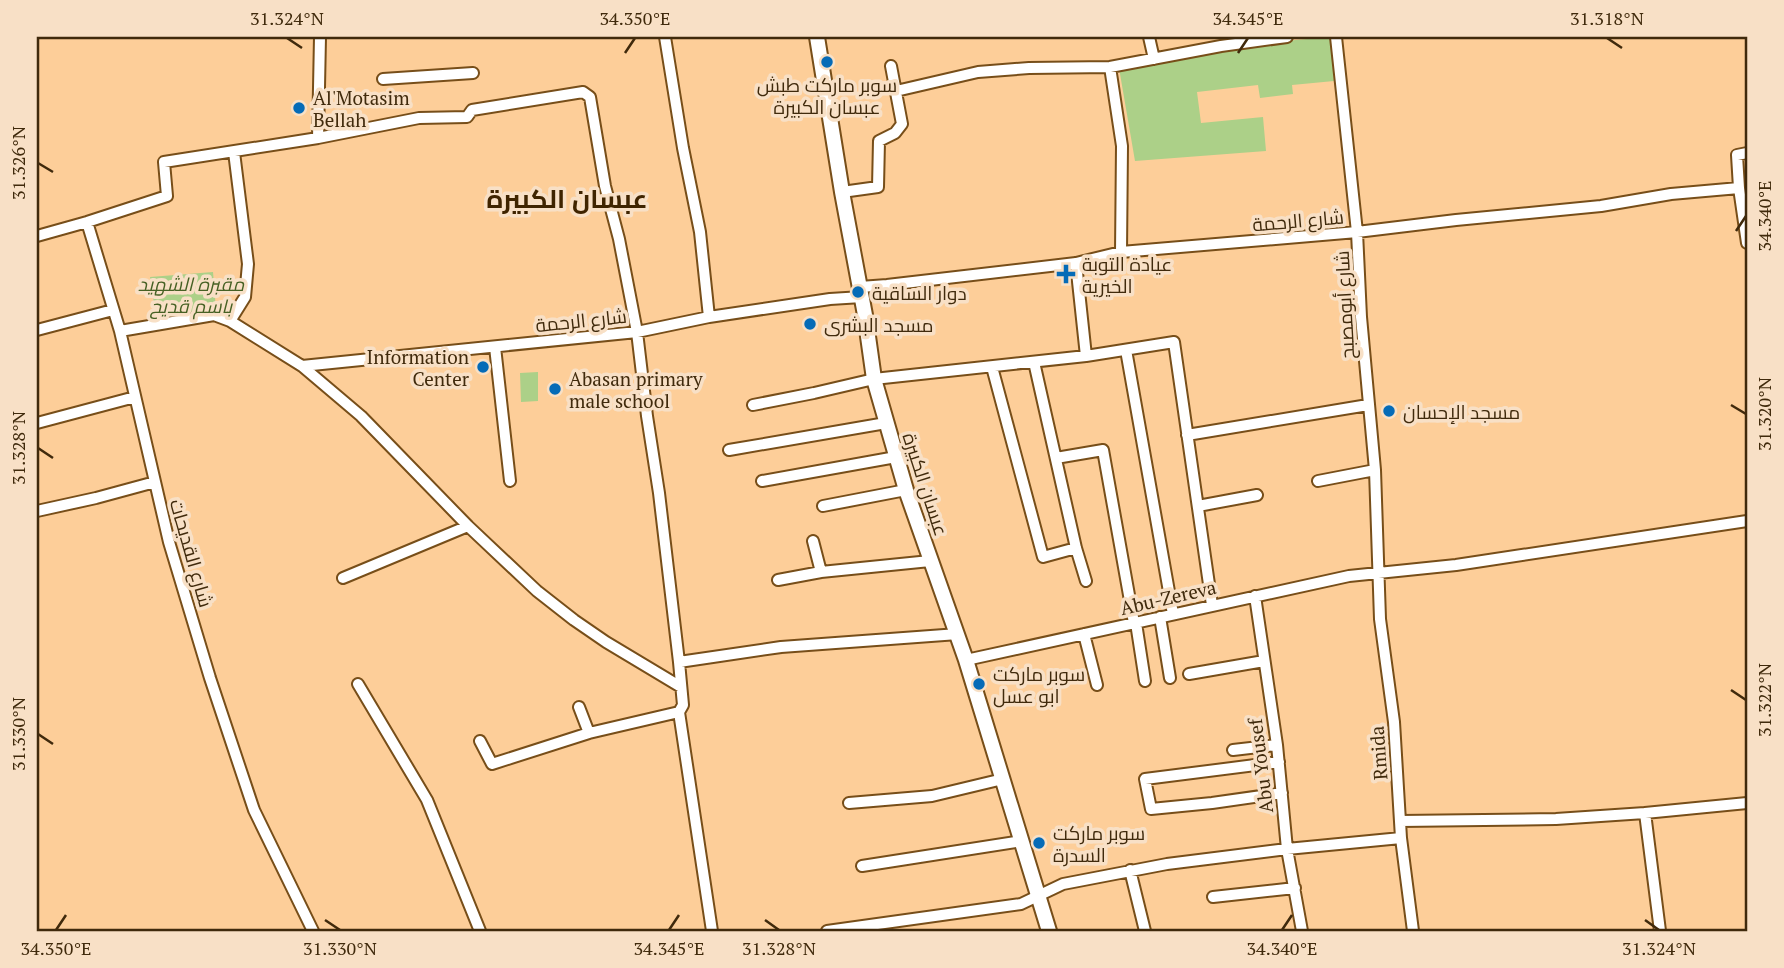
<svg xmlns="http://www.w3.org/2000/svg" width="1784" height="968" font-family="'PT Serif',Cairo,serif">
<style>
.green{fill:#acd088}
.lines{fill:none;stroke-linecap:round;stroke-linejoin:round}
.minor-casing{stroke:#774e19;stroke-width:14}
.major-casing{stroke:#774e19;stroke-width:18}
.minor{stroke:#fff;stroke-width:10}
.major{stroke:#fff;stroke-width:14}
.ticks{fill:none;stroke:#402a0c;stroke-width:2.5}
.poi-dot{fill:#056bb7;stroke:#f8e0c6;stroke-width:2.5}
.labels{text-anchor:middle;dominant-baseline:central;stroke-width:7;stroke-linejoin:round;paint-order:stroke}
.poi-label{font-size:19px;fill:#402a0c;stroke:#f8e0c6;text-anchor:start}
.street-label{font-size:19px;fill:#402a0c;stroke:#f8e0c6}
.park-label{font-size:19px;font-style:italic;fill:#466124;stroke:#f8e0c6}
.district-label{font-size:26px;font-weight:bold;fill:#3f2400;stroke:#f8e0c6}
.neatline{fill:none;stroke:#402a0c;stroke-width:2.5}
.ticks-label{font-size:18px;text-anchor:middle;fill:#402a0c}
</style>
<rect width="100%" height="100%" fill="#fdce99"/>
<path class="green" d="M1330 37 1334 81 1292 85 1293 94 1260 98 1258 85 1197 92 1201 123 1263 117 1266 151 1135 161 1119 68 1228 46Z
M213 272 216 310 156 317 150 277Z
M538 372V401L521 402 520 373Z"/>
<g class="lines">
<defs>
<path id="minor" d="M665 37 683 148 700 232 709 317
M1149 37 1154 59
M1336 37 1357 232 1361 317 1375 470 1380 619 1394 722 1401 838 1413 931
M1110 67 1122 146 1121 252
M383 79 473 73
M896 91 978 72 1029 68 1110 67 1221 46 1287 37
M318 138 320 37
M1747 153 1737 155 1739 188 1747 243
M842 192 878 187 879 141 895 133 902 124 891 66
M87 222 120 331 169 542 210 678 254 810 313 931
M37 236 87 222 167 196 164 162 318 138 419 118 467 117 472 110 583 92 590 97 605 186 619 239 637 332 647 416 659 493 679 662 683 705 679 712 712 931
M1076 263 1086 356
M860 287 887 285 1076 263 1121 252 1357 232 1456 220 1601 206 1671 194 1739 188
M230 321 245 297 248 264 234 152
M37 330 113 310
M120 331 214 315 230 321 302 366 361 416 468 526 537 591 574 620 606 642 681 687
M495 347 510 481
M1126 350 1173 614
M1034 362 1076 548 1086 581
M302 366 637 332 709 317 830 299 862 297
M992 367 1043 557 1076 548
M753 405 814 393 874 379 1086 356 1174 342 1212 605
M37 423 135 397
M1187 435 1368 405
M729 450 886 423
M1056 458 1103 450 1134 623
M762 481 896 457
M1318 481 1375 470
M823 506 906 490
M1198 506 1257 495
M37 511 96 498 155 482
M813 541 821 572
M343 578 468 526
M778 580 821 572 930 561
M1255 596 1277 745 1287 849 1302 931
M1160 617 1170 678
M1136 623 1145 681
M1084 634 1097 685
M966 660 1349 576 1456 565 1747 521
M679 662 781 647 958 634
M1189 674 1264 661
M358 684 427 800 480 931
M579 707 589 733
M480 741 492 764 589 733 679 712
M1233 750 1277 745
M1279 762 1145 779 1151 809 1212 803 1282 793
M849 803 932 796 1003 779
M1645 813 1660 931
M1400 821 1556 819 1645 813 1747 803
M862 866 1022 841
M1130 870 1145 931
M1213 897 1295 888
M827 931 1021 904 1063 884 1167 864 1287 849 1401 838"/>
<path id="major" d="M817 37 842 192 865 315 874 379 906 490 966 660 1049 931"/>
</defs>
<use href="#minor" class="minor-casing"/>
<use href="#major" class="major-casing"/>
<use href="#minor" class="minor"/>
<use href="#major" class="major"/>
</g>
<path class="ticks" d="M287 38 302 48M1607 38 1622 48M625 53 635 38M1238 53 1248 38M38 163 53 172M1736 231 1746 216M1731 405 1746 414M38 448 53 458M1731 690 1746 700M38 734 53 744M325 920 340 930M765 920 779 930M1645 920 1659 930M56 930 66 915M669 930 679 915M1282 930 1292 915"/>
<g class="poi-dot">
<circle cx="827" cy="62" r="7"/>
<circle cx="299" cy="108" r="7"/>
<path d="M1062.5 263.5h7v7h7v7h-7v7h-7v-7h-7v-7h7z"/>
<circle cx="858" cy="292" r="7"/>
<circle cx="810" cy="324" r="7"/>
<circle cx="483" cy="367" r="7"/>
<circle cx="555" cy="389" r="7"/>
<circle cx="1389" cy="411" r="7"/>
<circle cx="979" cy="684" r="7"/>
<circle cx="1039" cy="843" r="7"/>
</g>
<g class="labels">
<g class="poi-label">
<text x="827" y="84" text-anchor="middle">سوبر ماركت طبش<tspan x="827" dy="22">عبسان الكبيرة</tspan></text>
<text x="313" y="97">Al'Motasim<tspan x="313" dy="22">Bellah</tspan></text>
<text x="1082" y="263">عيادة التوبة<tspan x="1082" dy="22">الخيرية</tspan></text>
<text x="872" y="292">دوار الساقية</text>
<text x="824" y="324">مسجد البشرى</text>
<text x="469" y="356" text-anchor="end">Information<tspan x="469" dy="22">Center</tspan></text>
<text x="569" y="378">Abasan primary<tspan x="569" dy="22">male school</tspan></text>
<text x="1403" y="411">مسجد الإحسان</text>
<text x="993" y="673">سوبر ماركت<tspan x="993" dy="22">ابو عسل</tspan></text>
<text x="1053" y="832">سوبر ماركت<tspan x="1053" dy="22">السدرة</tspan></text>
</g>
<g class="street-label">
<text transform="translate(1298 220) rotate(-5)">شارع الرحمة</text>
<text transform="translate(1344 305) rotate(-93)">شارع أبومصبح</text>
<text transform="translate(581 320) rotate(-6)">شارع الرحمة</text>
<text transform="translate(926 484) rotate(72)">عبسان الكبيرة</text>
<text transform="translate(192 553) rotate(74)">شارع القديحات</text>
<text transform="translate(1168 597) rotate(-13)">Abu-Zereva</text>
<text transform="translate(1378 753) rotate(-94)">Rmida</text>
<text transform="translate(1260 766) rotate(-97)">Abu Yousef</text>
</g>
<g class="park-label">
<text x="191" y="283">مقبرة الشهيد<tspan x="191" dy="22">باسم قديح</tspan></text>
</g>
<g class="district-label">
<text x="567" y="198">عبسان الكبيرة</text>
</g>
</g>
<rect width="1784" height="968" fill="none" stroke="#f8e0c6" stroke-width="77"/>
<rect x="38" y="38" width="1708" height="892" class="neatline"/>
<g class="ticks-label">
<text x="287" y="25">31.324°N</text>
<text x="635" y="25">34.350°E</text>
<text x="1248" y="25">34.345°E</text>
<text x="1607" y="25">31.318°N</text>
<text transform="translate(19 163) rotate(-90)" y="6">31.326°N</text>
<text transform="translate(1765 216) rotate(-90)" y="6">34.340°E</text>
<text transform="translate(1765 414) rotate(-90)" y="6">31.320°N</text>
<text transform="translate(19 448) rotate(-90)" y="6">31.328°N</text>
<text transform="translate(1765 700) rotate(-90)" y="6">31.322°N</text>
<text transform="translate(19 734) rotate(-90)" y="6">31.330°N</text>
<text x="56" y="955">34.350°E</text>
<text x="340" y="955">31.330°N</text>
<text x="669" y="955">34.345°E</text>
<text x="779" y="955">31.328°N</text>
<text x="1282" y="955">34.340°E</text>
<text x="1659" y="955">31.324°N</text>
</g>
</svg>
